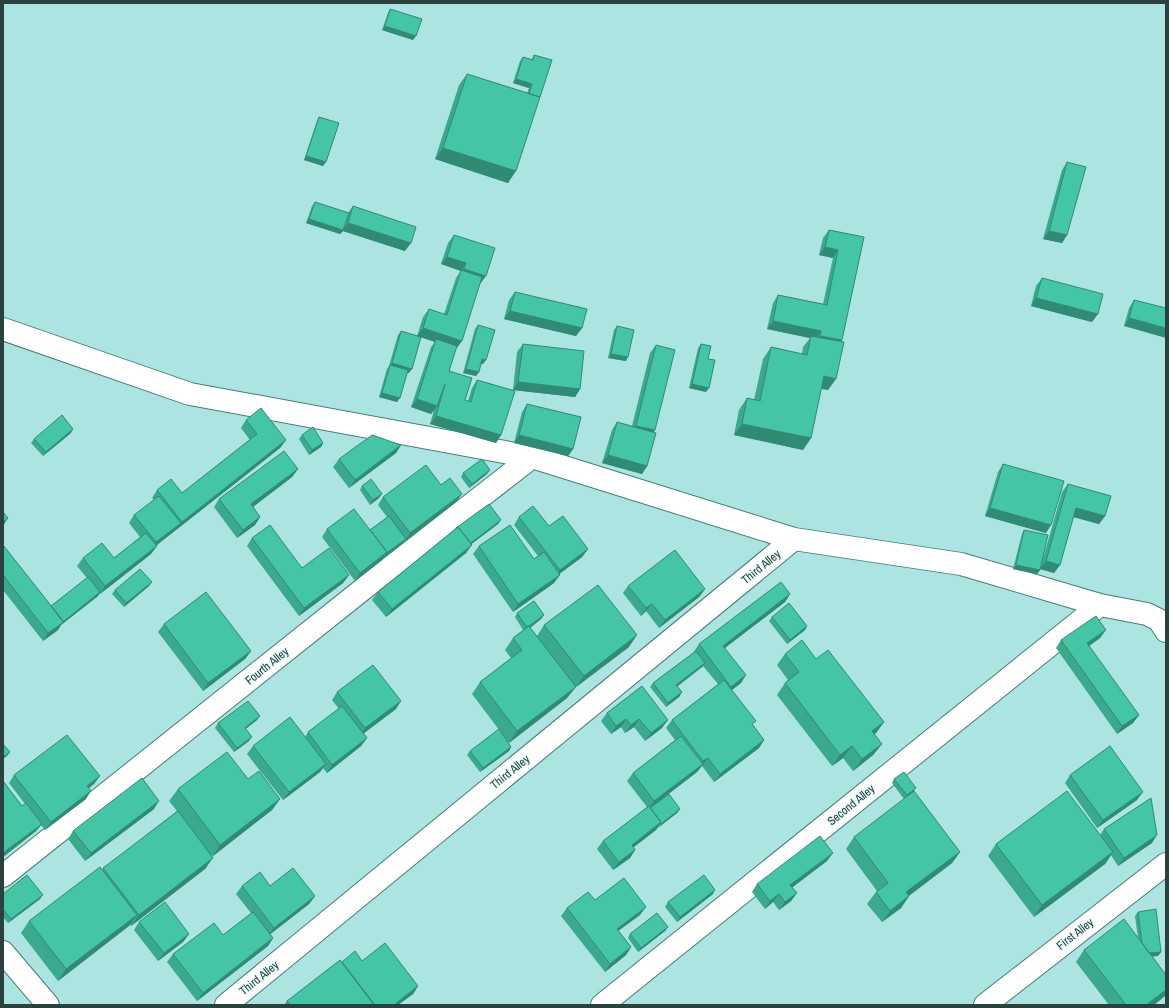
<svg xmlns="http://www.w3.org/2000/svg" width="1169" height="1008" font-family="'Archivo Narrow',sans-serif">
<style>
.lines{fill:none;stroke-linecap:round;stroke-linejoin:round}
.minor-casing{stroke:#467c7a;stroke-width:24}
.minor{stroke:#fff;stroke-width:22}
.wall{fill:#3aa98e}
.shaded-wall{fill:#308a74}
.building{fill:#44c5a5;stroke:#308a74}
.labels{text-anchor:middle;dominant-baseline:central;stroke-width:3;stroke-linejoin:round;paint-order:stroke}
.street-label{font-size:12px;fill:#2a4140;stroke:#e8fefd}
</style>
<rect width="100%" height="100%" fill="#ace4e2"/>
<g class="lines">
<defs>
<path id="minor" d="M3 329 190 394 532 457 794 539 961 564 1100 605 1147 614 1159 620 1166 631
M3 876 382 574 532 457
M3 952 48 1005
M226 1005 794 539
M602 1005 1100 605
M985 1005 1166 864"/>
</defs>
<use href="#minor" class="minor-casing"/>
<use href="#minor" class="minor"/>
</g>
<path class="wall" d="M390 9 413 40 382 30 388 13Z
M534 55 552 60 508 183 435 159 459 85 467 74 527 93 529 88 513 83 520 61 523 57 531 60Z
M319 117 323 166 304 160 317 121Z
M1067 162V235L1062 243 1043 239 1062 170Z
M315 202 348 213 353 206 405 251 343 231 340 234 306 223 312 206Z
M829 230 864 237 842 340 841 342 828 390 821 389 811 438 803 450 734 435 739 410 747 398 754 400 763 359 771 347 802 354 803 347 810 338 767 329 773 303 778 295 823 304 833 258 819 255 823 238Z
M454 235 480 284 456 349 449 371 465 400 468 401 472 388 477 380 513 390 517 352 523 344 580 389 575 397 513 390 501 435 496 443 430 424 434 410 431 414 411 407 431 347 435 342 421 337 409 373H407L397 402 379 397 387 369 389 366 398 335 401 331 417 336 423 317 429 309 444 314 456 278 461 271 441 264 448 243Z
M1042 278 1092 322 1031 306 1036 286Z
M515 292 582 328 576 336 504 319 509 300Z
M1134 300 1166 308 1124 326 1129 308Z
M478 325 483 364H481L479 372 476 376 463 373 475 329Z
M617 326 626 361 608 358 614 330Z
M701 344 708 359 706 392 689 388 698 348Z
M656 345 655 430 654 432 647 466 642 474 602 463 612 430 617 422 632 426 650 353Z
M527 404 573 449 568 456 514 443 522 412Z
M246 420 286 440 280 448 176 530V529L156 546 151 554 100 594H99L98 596 61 625 58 630 43 641 3 590V545L51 606 87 578 77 566 83 558H114L140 537 129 523 134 515 154 500 152 498 157 490 182 493 250 440 241 428Z
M71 433 43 456 31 443 34 439Z
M302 435 323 443 321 447 309 455 299 439Z
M401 445 396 453 349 488 333 467 339 459Z
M1003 464 1046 533 985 516 998 472Z
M298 469 292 477 253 507 260 517 255 525 237 538 214 507 219 499Z
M463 473 487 474 469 488 461 477Z
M1068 484 1105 516 1099 524 1073 517 1060 565 1054 573 1040 569 1062 492Z
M441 485 456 502 405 541 403 543 384 557 382 560 355 581 322 537 327 529 370 530 387 517 378 505 383 497Z
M362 486 379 498 370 505 360 490Z
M519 517 549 526 588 549 582 557 559 574 554 583 513 612 473 554 479 546 534 559 538 556 514 525Z
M498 524 471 544 466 553 386 617 372 600 378 592 456 528Z
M1024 530 1040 570 1037 574 1013 569 1022 534Z
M252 538 302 568 349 575 343 583 299 616 247 546Z
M149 586 124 607 112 594 115 590Z
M628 586 705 589 699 597 659 628 646 611 641 616 623 593Z
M790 594 785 602 725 648 741 683 732 690 753 725 764 740 759 748 714 782 702 766 697 772 650 808 680 809 677 813 658 827 656 830 634 847 635 850 630 858 613 870 597 849 603 841 647 807 627 781 633 773 675 740 666 728 672 720 718 684 703 666 702 667 677 687 682 692 679 697 666 707 650 687 653 683 693 653 699 644Z
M517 613 544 615 541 619 530 628 537 636 544 625 629 647 575 687 567 698 509 743 472 694 480 682 511 658 505 650 513 638 523 630 515 617Z
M772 617 807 626 805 630 787 644 769 621Z
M164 624 251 651 245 659 203 691 158 632Z
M1100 638 1089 646 1139 715 1133 723 1117 734 1056 648 1061 640Z
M785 654 816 659 884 722 876 733 874 734 882 744 873 755 853 771 843 758 832 766 777 695 785 683 788 680 777 665Z
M642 686 662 728 645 741 634 727 625 733 621 727 611 734 601 721 607 713Z
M337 692 396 709 363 734 367 738 361 746 327 773 323 768 320 772 283 800 247 754 253 746 305 737 308 732 339 709 332 700Z
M257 720 245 729 249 741 234 752 215 728 218 723Z
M511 747 509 751 480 772 467 755 470 751Z
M14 775 94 784 89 788 86 799 45 830 41 825 36 831 3 857V781L22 806 25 804 9 783Z
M1070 775 1137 800 1097 828 1065 783Z
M248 779 280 799 272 810 212 856 205 869 131 926 130 925 58 981 21 933 29 921 102 870 177 811 169 801 178 789Z
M894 779 913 792 904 799 892 783Z
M154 809 85 861 68 839 73 831Z
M1104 829 1152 843 1118 866 1111 855 1105 864 1034 917 988 856 996 844 1100 835Z
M854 837 960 852 952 863 909 896 901 908 882 922 867 904 876 892 877 891 846 849Z
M827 861 792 887 797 893 791 901 779 910 773 902 765 909 752 892 757 884Z
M242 886H270L315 896 309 904 270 934 273 938 268 946 197 1001 167 962 173 954 223 935 251 913 236 894Z
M3 894 40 899 8 923 3 917Z
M713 894 677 922 665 907 668 902Z
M595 900 640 915 618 931 631 947 626 955 605 972 561 916 567 908Z
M1138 912 1161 952 1158 956H1152L1166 975V995L1154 1005H1109L1076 962 1084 950 1138 938 1135 916Z
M139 922 189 934 183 942 158 961 134 930Z
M668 927 665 931 638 952 628 938 630 934Z
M362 961 418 986 413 994 398 1005H284L287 1001 342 962Z"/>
<path class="shaded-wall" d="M385 26 416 36 413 40 382 30Z
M516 79 532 84 529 88 513 83Z
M443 148 516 171 508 183 435 159Z
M306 156 326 162 323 166 304 160Z
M309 219 343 230 348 223 411 243 405 251 343 231 340 234 306 223Z
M1049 231 1067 235 1062 243 1043 239Z
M825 247 838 250 833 258 819 255Z
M447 257 466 263 461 271 441 264Z
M464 269 486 276 480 284 459 277Z
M1036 298 1098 314 1092 322 1031 306Z
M510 311 582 328 576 336 504 319Z
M1129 318 1166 328V338L1124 326Z
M773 321 821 331 816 339 811 336 810 338 767 329Z
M423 328 462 341 456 349 436 339 435 342 417 336Z
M820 336 842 340 836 348 815 344Z
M611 354 628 357 626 361 608 358Z
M482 359 486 360 483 364 480 363Z
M392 363 412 369 409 373 389 367Z
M466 369 479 372 476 376 463 373Z
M824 376 836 379 828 390 816 387Z
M518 382 580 389 575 397 513 390Z
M692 384 709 388 706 392 689 388Z
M382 393 400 398 397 402 379 397Z
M417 399 437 406 431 414 411 407Z
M436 416 501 435 496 443 430 424Z
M742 424 811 438 803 450 734 435Z
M636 426 655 430 650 438 630 434Z
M73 429 71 433 43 456 46 452Z
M519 435 573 449 568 456 514 443Z
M286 440 280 448 176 530 182 522Z
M323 443 321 447 309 455 312 450Z
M401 445 396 453 349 488 355 480Z
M608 455 647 466 642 474 602 463Z
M298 469 292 477 246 512 251 504Z
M490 470 487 474 469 488 472 484Z
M382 494 379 498 370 505 373 500Z
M462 494 456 502 405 541 403 543 384 557 382 560 355 581 360 573 406 539 410 533Z
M990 508 1051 525 1046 533 985 516Z
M1076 508 1105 516 1099 524 1070 516Z
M260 517 255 525 237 538 243 530Z
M8 518 3 526V522Z
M501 520 498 524 465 549 468 544Z
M181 523 175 531 150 550 156 542Z
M472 545 466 553 386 617 392 609Z
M157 546 151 554 100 594 105 586Z
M588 549 582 557 554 578 560 570Z
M1046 561 1060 565 1054 573 1040 569Z
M1016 565 1040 570 1037 574 1013 569Z
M349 575 343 583 299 616 304 608Z
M560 575 554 583 513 612 518 604Z
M152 582 149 586 124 607 126 603Z
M705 589 699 597 659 628 665 620Z
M100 592 98 596 61 625 58 630 43 641 48 633Z
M790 594 785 602 718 653 723 646Z
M652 604 646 611 641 616 646 608Z
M544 615 541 619 525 632 528 628Z
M807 626 805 630 787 644 790 640Z
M1106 630 1100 638 1082 651 1087 643Z
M637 635 629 647 575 688 584 676Z
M251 651 245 659 203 691 208 683Z
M705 663 702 667 673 689 676 685Z
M746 675 741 683 725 695 731 687Z
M576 687 567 698 509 743 517 731Z
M682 692 679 697 666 707 668 703Z
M401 701 396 709 360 736 365 728Z
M1139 715 1133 723 1117 734 1122 726Z
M260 716 257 720 242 732 245 728Z
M626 719 621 727 611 734 616 726Z
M639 719 634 727 625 733 631 725Z
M668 720 662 728 645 741 651 733Z
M884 722 876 733 863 742 872 731Z
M252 737 249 741 234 752 237 748Z
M367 738 361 746 327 773 332 765Z
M764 740 759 748 714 782 720 774Z
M882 744 873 755 853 771 862 759Z
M852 746 843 758 832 766 840 755Z
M511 747 509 751 480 772 483 768Z
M10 752 7 756 3 759V757Z
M708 758 697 772 649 809 654 801 700 766 703 761Z
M326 764 320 772 283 800 289 792Z
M100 776 94 784 81 794 87 786Z
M916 788 913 792 904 799 907 795Z
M91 791 86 799 45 830 51 822Z
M1143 792 1137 800 1097 828 1103 820Z
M280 799 272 810 212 857 220 845Z
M159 801 154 809 85 861 91 853Z
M680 809 677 813 658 828 661 824Z
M661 822 656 830 626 853 632 845Z
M42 824 36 831 3 857V853Z
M1157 835 1152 843 1118 866 1124 858Z
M635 850 630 858 613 870 619 862Z
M960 852 952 863 898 904 906 892Z
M1113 852 1105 864 1034 917 1042 905Z
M833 853 827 861 785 893 790 885Z
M213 858 205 869 131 926 139 915Z
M715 890 713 894 677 922 680 917Z
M797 893 791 901 779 910 785 902Z
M779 894 773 902 765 909 770 901Z
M43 895 40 899 8 923 11 919Z
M315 896 309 904 268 936 274 928Z
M909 896 901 908 882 922 890 911Z
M646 907 640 915 611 936 617 929Z
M137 915 129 926 58 981 66 969Z
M668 927 665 931 638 952 641 948Z
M189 934 183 942 158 961 164 953Z
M273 938 268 946 197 1001 203 993Z
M631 947 626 955 605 972 610 964Z
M1161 952 1158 956 1141 958 1143 954Z
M418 986 413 994 398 1005H394Z
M1166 990V995L1165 996 1154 1005H1146Z"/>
<path class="building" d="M390 9 422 19 416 36 385 26Z
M534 55 552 60 540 97 529 94 532 84 516 79 523 57 533 60Z
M467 74 540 97 516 171 443 148Z
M319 117 339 123 326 162 306 156Z
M1067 162 1086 167 1067 235 1049 231Z
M315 202 349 213 343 230 309 219Z
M353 206 416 227 411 243 348 223Z
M829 230 864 237 842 340 820 336 821 331 773 321 778 295 827 305 838 250 825 247Z
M454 235 495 248 486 276 464 269 466 263 447 257Z
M461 270 482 277 462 341 423 328 429 309 447 315Z
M1042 278 1103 294 1098 314 1036 298Z
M515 292 587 309 582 328 510 311Z
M1134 300 1166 308V328L1129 318Z
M478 325 495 330 486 360 482 359 479 372 466 369Z
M617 326 634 330 628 357 611 354Z
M401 331 421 337 412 369 392 363Z
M811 336 844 342 836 379 824 376 811 438 742 424 747 398 760 401 771 347 807 355Z
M436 339 457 346 449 371 472 378 465 400 471 402 477 380 515 391 501 435 436 416 445 384 437 406 417 399Z
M523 344 584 351 580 389 518 382Z
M701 344 711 346 708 359 715 360 709 388 692 384Z
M656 345 675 350 655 430 636 426Z
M390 365 408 370 400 398 382 393Z
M527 404 581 417 573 449 519 435Z
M261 408 286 440 182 522 157 490 171 479 182 493 257 434 246 420Z
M62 415 73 429 46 452 34 439Z
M617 422 656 433 647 466 608 455Z
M313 427 323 443 312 450 302 435Z
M372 435 401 445 355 480 339 459Z
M284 451 298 469 251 504 260 517 243 530 219 499Z
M482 459 490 470 472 484 463 473Z
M1003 464 1064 481 1051 525 990 508Z
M426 465 441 485 450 478 462 494 410 533 383 497Z
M371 479 382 494 373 500 362 486Z
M1068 484 1111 496 1105 516 1076 508 1060 565 1046 561Z
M159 496 181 523 156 542 134 515Z
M489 504 501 520 471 543 458 527 456 528Z
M533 506 549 526 563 516 588 549 560 570 519 517Z
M354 509 387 552 360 573 327 529Z
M3 512 8 518 3 522Z
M389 516 406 539 385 554 387 552 370 530Z
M270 525 302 568 329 548 349 575 304 608 252 538Z
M510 525 534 559 544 552 560 575 518 604 479 546Z
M458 527 472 545 392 609 378 592Z
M1024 530 1048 535 1040 570 1016 565Z
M146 533 157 546 105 586 83 558 102 543 114 558Z
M3 545 64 622 48 633 3 575Z
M675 550 705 589 665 620 652 604 646 608 628 586Z
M140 569 152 582 126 603 115 590Z
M88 577 100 592 63 622 51 606Z
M781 582 790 594 723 646 746 675 731 687 699 644Z
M598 585 637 635 584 676 544 625Z
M206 592 251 651 208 683 164 624Z
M534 601 544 615 529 626 527 627 517 613Z
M789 603 807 626 790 640 772 617Z
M1096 616 1106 630 1087 643 1139 715 1122 726 1061 640Z
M529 626 576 687 517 731 480 682 522 650 513 638Z
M802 640 816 659 828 650 884 722 872 731 882 744 862 759 852 746 840 755 785 683 799 672 785 654Z
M696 651 705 663 676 685 682 692 668 703 653 683Z
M373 665 401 701 365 728 337 692Z
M724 680 756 721 752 724 764 740 720 774 708 758 703 761 672 720Z
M642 686 668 720 651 733 639 719 631 725 626 719 616 726 607 713Z
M248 701 260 716 245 728 252 737 237 748 218 723Z
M342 706 367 738 332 765 308 732Z
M290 717 326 764 289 792 253 746Z
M499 729 511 747 483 768 470 751Z
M67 735 100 776 87 786 91 791 51 822 14 775Z
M681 736 703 764 654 801 633 773Z
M3 744 10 752 3 757Z
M1110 746 1143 792 1103 820 1070 775Z
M227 752 248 779 259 771 280 799 220 845 178 789Z
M904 772 916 788 907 795 894 779Z
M142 778 159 801 91 853 73 831Z
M3 781 22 806 26 803 42 824 3 853Z
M914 791 960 852 906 892 909 896 890 911 876 892 888 883 854 837Z
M1067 791 1113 852 1042 905 996 844Z
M669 794 680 809 661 824 660 823 661 822 650 808Z
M1151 798 1157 835 1124 858 1104 829Z
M649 806 661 822 632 845 635 850 619 862 603 841Z
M178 811 213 858 139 915 103 868Z
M820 836 833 853 790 885 797 893 785 902 779 894 770 901 757 884Z
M100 867 137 915 66 969 29 921Z
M293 868 315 896 274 928 242 886 260 872 270 886Z
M27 875 43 895 11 919 3 909V894Z
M704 875 715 890 680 917 668 902Z
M624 878 646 907 617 929 631 947 610 964 567 908 588 892 595 900Z
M165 902 189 934 164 953 139 922Z
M1156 909 1161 952 1149 953 1142 943 1138 912Z
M253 912 273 938 203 993 173 954 214 923 223 935Z
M657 913 668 927 641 948 630 934Z
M1124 919 1166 975V990L1146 1005H1126L1084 950Z
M385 943 418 986 394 1005H375L342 962 355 951 362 961Z
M340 960 374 1005H290L287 1001Z"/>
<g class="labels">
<g class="street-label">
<text transform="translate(761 567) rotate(-39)">Third Alley</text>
<text transform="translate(267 666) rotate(-39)">Fourth Alley</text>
<text transform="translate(510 772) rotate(-39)">Third Alley</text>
<text transform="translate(851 805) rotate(-39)">Second Alley</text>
<text transform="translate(1075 934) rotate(-38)">First Alley</text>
<text transform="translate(259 978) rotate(-39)">Third Alley</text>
</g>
</g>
<rect width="1169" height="1008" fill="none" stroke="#2a4140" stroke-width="8"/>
</svg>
